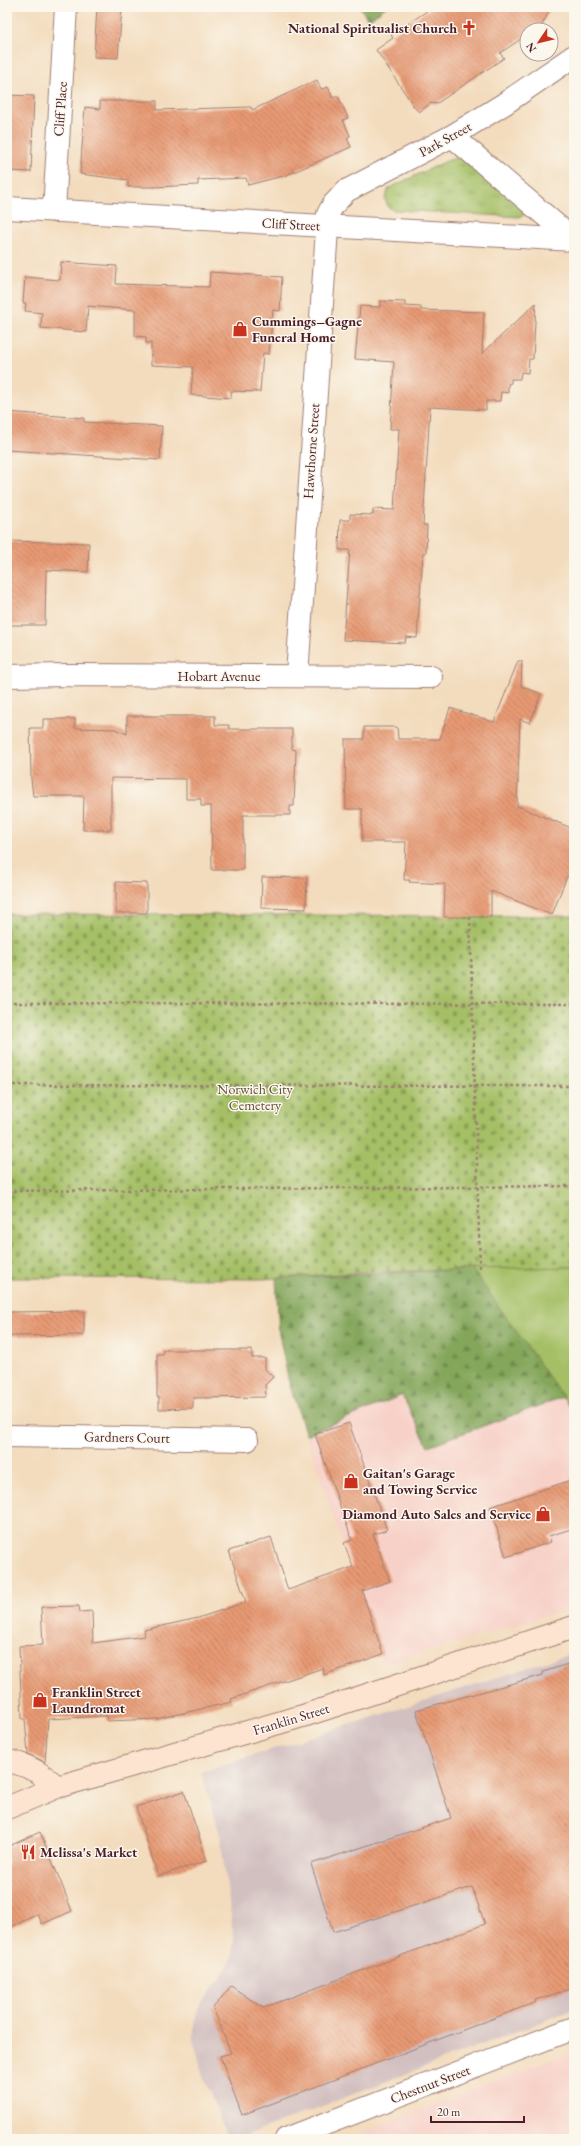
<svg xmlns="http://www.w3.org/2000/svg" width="581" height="2146" font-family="'EB Garamond',serif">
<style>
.built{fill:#f7d1c8}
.industrial{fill:#d2bfc0}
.grass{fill:url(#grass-tufts);stroke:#776f48}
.forest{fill:url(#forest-firs);stroke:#666242}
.cemetery{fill:url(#cemetery-stones);stroke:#776f48}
.park{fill:#a4bf65;stroke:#776f48}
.building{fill:url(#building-back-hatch)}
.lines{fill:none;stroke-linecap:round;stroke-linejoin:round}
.street-casing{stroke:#9e7e74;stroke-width:24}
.secondary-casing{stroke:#9e7e74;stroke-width:24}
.path{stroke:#9e7e74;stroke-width:2.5;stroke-dasharray:3 3;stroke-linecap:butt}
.street{stroke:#fff;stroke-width:22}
.secondary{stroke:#fde4d1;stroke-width:22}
.labels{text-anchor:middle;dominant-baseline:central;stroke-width:3;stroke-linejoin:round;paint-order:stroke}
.poi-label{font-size:14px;font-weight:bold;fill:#4a1f2b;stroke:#fbf7ec;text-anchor:start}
.street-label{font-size:14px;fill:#4a1f2b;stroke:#fbf7ec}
.park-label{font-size:14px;fill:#654f3c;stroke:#fbf7ec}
</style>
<defs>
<pattern id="grass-tufts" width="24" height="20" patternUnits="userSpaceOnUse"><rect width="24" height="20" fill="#a4bf65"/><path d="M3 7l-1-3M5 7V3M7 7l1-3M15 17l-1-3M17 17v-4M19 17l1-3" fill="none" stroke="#889b53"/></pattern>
<pattern id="forest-firs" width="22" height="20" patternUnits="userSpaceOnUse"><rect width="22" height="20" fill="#83a65a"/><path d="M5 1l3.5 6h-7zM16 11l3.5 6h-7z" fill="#6d874b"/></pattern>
<pattern id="cemetery-stones" width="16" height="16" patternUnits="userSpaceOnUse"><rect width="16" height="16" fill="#a4bf65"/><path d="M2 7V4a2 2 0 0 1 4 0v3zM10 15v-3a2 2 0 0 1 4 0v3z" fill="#889b53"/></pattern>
<pattern id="building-back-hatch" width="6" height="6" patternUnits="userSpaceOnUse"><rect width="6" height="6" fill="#e79a73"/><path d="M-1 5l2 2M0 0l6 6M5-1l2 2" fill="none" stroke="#bd7d5f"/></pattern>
</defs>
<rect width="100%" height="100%" fill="#fbf7ec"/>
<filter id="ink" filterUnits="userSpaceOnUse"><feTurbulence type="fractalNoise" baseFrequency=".025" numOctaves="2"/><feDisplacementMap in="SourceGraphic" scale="8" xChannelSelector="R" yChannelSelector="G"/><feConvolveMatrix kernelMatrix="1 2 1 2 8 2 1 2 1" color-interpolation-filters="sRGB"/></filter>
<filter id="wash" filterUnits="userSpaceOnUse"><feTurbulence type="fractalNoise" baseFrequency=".012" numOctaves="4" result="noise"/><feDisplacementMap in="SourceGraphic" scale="16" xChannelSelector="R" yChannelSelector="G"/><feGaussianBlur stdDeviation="0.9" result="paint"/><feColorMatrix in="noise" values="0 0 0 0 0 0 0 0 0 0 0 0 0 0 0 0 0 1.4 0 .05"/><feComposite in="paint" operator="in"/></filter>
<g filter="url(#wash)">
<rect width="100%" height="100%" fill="#f3dcbd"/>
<path class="built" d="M472 1269 574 1412V1607L383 1665 289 1383 279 1334 276 1278 366 1272Z
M574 2051V2139H344Z"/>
<path class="industrial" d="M574 1653V2009L237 2139H228L202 2073 194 2038V2024L198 2008 226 1970 232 1958 234 1939 220 1835 201 1772Z"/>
<path class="grass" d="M460 157 526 212 524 215 520 217 394 210 388 207 385 199 389 188 449 160Z"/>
<path class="forest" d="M360 7H386L368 20Z
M574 1267V1412L563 1397 428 1446 402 1395 306 1435 289 1383 279 1334 276 1278 472 1269Z"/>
<path class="cemetery" d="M7 914 574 916V1267L366 1272 264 1279 7 1278Z"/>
<path class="park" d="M574 1267V1412L472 1269Z"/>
<g id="blocks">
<path class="building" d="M97 7H122L118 58 94 57Z
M433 7H551L540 29 527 30V35L500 53 504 58 436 104 431 103 419 112 415 108 376 50 393 38 391 35Z
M317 80 321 89 328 87 333 98 338 96 348 118 343 120 350 136 347 138 351 147 287 175 248 185 246 178 198 180V185L153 187H128V180L80 174 85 107 100 109V101H157V110L251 107 252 110Z
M7 95 34 96 31 172 7 171Z
M61 262 117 266 116 284 209 287 210 272 282 277 280 311 273 310 269 354 263 353 260 392 231 391V398L191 395 193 367 151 365V343H146V337L135 336V310L88 306 86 332 41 328 42 313 25 311 26 303H23L25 277 60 280Z
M380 301 405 302V306L421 307V310L484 312 482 354 536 303 533 359H529L528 373 521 372 520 379H511V383L508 384V393L501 392 500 401H486V410L430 407 423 525H427L426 553H423L417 638 406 637 405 643 343 640 350 550H339L340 520H350V514L373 515V509L394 510 399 429H390L394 362 355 359 360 306 380 307Z
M7 412 84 418V422L162 426 160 460 7 450Z
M7 541 89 543 88 572 46 570 45 625H7Z
M518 661H522L521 686 541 694 530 723 520 719 517 806 574 829V878L567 876 552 915 491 891V917H444L445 884 409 882 410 880H404L406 842H362V809H346L345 739H364V727H397L398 739H440L450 708 494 722Z
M127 716H215V725H229V729H292V749L296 750 294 806H290V815H243V870H212L211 806H201V799H186V779L111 778V830H83L84 796H33L31 779 30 728H43V719H75V728L115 729 127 734Z
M262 877 307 878 306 909 261 908Z
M116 882 147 883V913H116Z
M84 1311V1335L7 1336V1312Z
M163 1350H252V1358H265V1369L273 1377 265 1385 266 1397 193 1398V1408L159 1409V1397H157V1354H163Z
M349 1423 387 1530 373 1534 390 1581 362 1591 383 1654 324 1675 323 1668 231 1699 232 1702 157 1719 107 1721V1716L48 1719 45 1762 28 1754 25 1719H22L19 1646 43 1645 41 1607 79 1606 80 1612 92 1611 93 1643 145 1636 144 1630 198 1618 246 1602 229 1551 271 1537 288 1590 353 1567 344 1543 352 1540 315 1434Z
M574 1479V1528L549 1536 551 1542 506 1557 490 1507Z
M574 1662V1988L535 2000 536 2002 242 2115 220 2056 231 2053 213 2008 231 1986 263 2008 485 1924 472 1887 333 1932 311 1864 451 1818 416 1710 543 1675V1672Z
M184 1791 207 1861 158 1876 136 1807Z
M40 1832 62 1885 72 1911 42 1924 38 1914 7 1929V1847Z"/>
</g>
</g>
<g filter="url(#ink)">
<use href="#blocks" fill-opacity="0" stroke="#9e7e74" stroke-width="1"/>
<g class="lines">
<defs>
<path id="street" d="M452 136 574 240
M7 208 574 240
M54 211 66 7
M7 676 67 675 431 677
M297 676 328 214 333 205 346 191 452 136 504 104 574 56
M7 1436 247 1440
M286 2139 574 2028"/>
<path id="secondary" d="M7 1761C27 1764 42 1773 57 1787
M7 1808 57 1787 306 1715 574 1627"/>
</defs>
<use href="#street" class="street-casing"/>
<use href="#secondary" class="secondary-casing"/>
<path class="path" d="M470 917 480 1269
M7 1003 574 1004
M7 1085 574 1086
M7 1191 574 1186"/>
<use href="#street" class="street"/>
<use href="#secondary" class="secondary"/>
</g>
</g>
<defs>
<symbol id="church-bare" viewBox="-9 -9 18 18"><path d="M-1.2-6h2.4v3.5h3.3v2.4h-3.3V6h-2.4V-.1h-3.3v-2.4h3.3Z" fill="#c8321e" stroke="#fbf7ec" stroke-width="2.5" paint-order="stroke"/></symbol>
<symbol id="shop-bare" viewBox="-9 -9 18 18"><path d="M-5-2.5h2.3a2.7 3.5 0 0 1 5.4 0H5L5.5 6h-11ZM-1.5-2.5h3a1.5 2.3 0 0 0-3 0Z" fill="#c8321e" stroke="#fbf7ec" stroke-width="2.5" paint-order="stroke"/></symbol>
<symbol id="restaurant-bare" viewBox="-9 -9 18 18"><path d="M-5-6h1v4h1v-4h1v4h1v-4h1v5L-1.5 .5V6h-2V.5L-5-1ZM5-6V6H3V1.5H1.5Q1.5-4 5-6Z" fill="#c8321e" stroke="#fbf7ec" stroke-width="2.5" paint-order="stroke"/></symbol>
</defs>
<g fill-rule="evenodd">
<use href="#church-bare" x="458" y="17" width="22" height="22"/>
<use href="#shop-bare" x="229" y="318" width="22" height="22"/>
<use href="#shop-bare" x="340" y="1470" width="22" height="22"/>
<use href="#shop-bare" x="532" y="1503" width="22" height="22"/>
<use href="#shop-bare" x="29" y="1689" width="22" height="22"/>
<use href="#restaurant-bare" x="17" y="1841" width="22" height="22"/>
</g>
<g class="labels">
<g class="poi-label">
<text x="457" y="28" text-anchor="end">National Spiritualist Church</text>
<text x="252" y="321">Cummings–Gagne<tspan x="252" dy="16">Funeral Home</tspan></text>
<text x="363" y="1473">Gaitan's Garage<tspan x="363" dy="16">and Towing Service</tspan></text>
<text x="531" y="1514" text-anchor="end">Diamond Auto Sales and Service</text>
<text x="52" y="1692">Franklin Street<tspan x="52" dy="16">Laundromat</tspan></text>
<text x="40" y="1852">Melissa's Market</text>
</g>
<g class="street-label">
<text transform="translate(60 109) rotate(-86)">Cliff Place</text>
<text transform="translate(445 139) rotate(-29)">Park Street</text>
<text transform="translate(291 224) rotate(3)">Cliff Street</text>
<text transform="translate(311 451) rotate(-86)">Hawthorne Street</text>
<text x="219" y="676">Hobart Avenue</text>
<text transform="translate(127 1437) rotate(1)">Gardners Court</text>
<text transform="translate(291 1719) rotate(-17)">Franklin Street</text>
<text transform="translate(430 2084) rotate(-21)">Chestnut Street</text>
</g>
<g class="park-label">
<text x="255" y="1089">Norwich City<tspan x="255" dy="16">Cemetery</tspan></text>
</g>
</g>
<rect width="581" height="2146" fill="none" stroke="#fbf7ec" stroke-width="24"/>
<g transform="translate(539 42) rotate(235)"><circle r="19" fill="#fbf7ec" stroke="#b4a19f"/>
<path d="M0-3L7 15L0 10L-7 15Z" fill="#c8321e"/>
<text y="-6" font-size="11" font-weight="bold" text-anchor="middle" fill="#4a1f2b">N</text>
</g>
<path d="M431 2116v6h93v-6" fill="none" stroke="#4a1f2b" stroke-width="2"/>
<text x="437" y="2116" font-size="12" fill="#4a1f2b" stroke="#fbf7ec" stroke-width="3" paint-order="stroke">20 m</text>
</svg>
